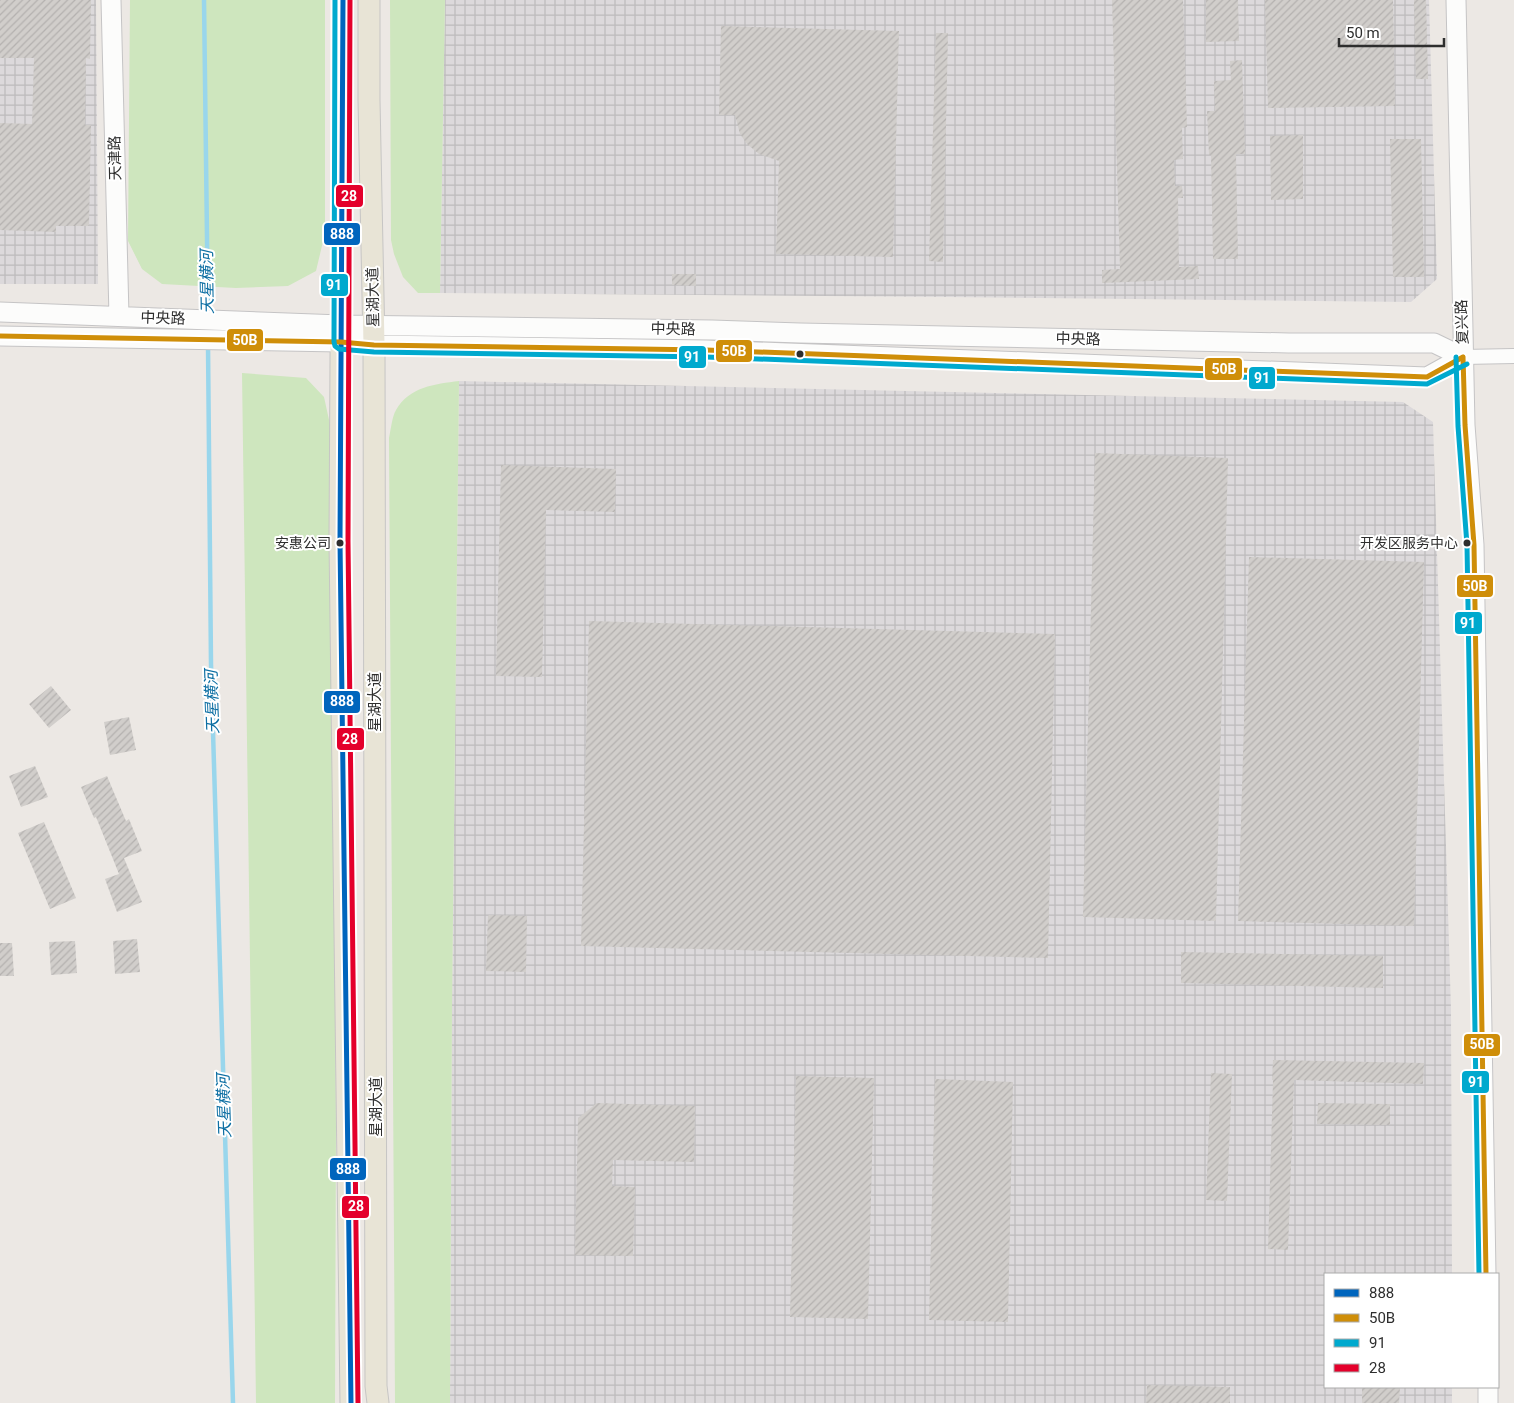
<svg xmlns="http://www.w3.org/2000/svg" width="1514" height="1403" font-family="Roboto,'Noto Sans SC',sans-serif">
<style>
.industrial{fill:url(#industrial-grid)}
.grass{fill:#cee6be}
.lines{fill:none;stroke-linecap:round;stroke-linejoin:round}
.stream{stroke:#99d6ec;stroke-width:4.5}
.building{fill:url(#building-hatch)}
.street-casing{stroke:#c5c4c5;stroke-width:16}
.secondary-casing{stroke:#c5c4c5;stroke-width:21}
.primary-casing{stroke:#c6c5c4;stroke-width:23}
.street{stroke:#fcfcfb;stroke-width:14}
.secondary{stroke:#fcfcfb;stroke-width:19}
.primary{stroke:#e8e4d6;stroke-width:21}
.bus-1-casing{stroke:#fff;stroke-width:9}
.bus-2-casing{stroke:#fff;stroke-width:9}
.bus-3-casing{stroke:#fff;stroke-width:9}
.bus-4-casing{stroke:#fff;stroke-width:9}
.bus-1{stroke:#0065bd;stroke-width:5}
.bus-2{stroke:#cf8e09;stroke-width:5}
.bus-3{stroke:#00a9ce;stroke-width:5}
.bus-4{stroke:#e4002b;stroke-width:5}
.bus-dot{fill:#2e2e2e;stroke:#fff;stroke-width:2}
.labels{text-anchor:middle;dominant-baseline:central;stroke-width:4;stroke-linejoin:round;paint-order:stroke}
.bus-label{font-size:14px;fill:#2e2e2e;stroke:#fff;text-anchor:end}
.street-label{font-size:15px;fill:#2e2e2e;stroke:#fff}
.water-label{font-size:16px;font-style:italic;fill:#0d6fa3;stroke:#fff}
.line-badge{stroke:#fff;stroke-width:2}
.badge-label{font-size:14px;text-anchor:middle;font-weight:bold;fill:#fff}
</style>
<defs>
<pattern id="industrial-grid" width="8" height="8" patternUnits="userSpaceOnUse" patternTransform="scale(1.25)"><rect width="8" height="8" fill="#dcd9db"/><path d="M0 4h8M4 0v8" fill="none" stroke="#bdbbbc"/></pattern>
<pattern id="building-hatch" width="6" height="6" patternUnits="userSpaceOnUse" patternTransform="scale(1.25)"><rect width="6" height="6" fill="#d1cecb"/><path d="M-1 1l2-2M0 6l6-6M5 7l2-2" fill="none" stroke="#b4b1af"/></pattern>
</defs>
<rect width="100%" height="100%" fill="#ece8e4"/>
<path class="industrial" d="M0 0H96L98 284H0Z
M445 0H1429L1437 279 1411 302 949 297 440 293Z
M459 381 1403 402 1433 422 1451 1009 1452 1274H1325V1387H1452V1403H450L452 1006Z"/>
<path class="grass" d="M130 0H325V233L316 271 288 286 236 288 162 284 142 269 128 241Z
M390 0H445L440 293H418L403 277 394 254 391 240Z
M242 373 306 378 324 397 331 429 336 1127 335 1403H256Z
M459 381 452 1006 450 1403H395L389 438C391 429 392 417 396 410 409 387 435 384 459 381Z"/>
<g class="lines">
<path class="stream" d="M204 0 208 316
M208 344 211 664 233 1403"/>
</g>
<path class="building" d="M0 0H91L90 59 86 58 85 125H91L89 226H56V232L0 230V123L32 124 34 58H0Z
M1112 0H1183L1187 127 1182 128 1183 159 1174 160 1175 186H1182L1183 198H1178L1179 267 1198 266 1199 279 1102 283V270L1120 269Z
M1206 0H1238L1239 41 1206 42Z
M1265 0H1393L1395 106 1268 108Z
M1414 0H1426L1428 79H1416Z
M721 26 899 31 893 257 776 254 779 161 759 154 747 144 740 134 735 115H719Z
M936 33H948L943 262 929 261Z
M1242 60 1245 154H1236L1238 259H1213L1211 155H1209L1207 111H1215L1214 81 1231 80 1230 61Z
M1303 135V199L1271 200 1270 136Z
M1390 139H1421L1424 277H1393Z
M672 274H696V286L672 285Z
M1095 453 1228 458 1216 921 1083 917Z
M501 465 616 469 615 512 546 510 542 677 496 676Z
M1249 557 1424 562 1414 926 1238 921Z
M589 621 1055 634 1048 958 581 946Z
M51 686 71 710 49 728 29 704Z
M129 717 136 750 110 755 104 722Z
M35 766 48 797 21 807 9 776Z
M107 776 126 821 129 819 142 851 124 858 142 902 117 912 105 879 119 874 96 817 94 818 81 787Z
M44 822 76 898 50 909 18 833Z
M488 915 527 916 526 972 486 971Z
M137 939 140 972 115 974 113 941Z
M75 941 77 973 51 975 49 942Z
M0 943H12L14 976H0Z
M1181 952 1383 956V988L1181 983Z
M1273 1060 1424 1063 1423 1084 1294 1080 1288 1250 1268 1249 1273 1080H1272Z
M1211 1073 1232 1074 1227 1201 1206 1200Z
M796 1076 874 1078 868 1319 790 1317Z
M935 1079 1013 1082 1008 1322 929 1320Z
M597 1103 695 1106 694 1162 613 1160 612 1186 635 1187 633 1256 575 1255 578 1118Z
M1318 1103 1390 1104V1125L1317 1124Z
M1147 1385 1230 1387V1403H1146Z
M1362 1387H1400L1399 1403H1362Z"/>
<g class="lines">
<defs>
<path id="street" d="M1463 357 1514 356"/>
<path id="secondary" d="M111 0 119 316
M1456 0 1465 425 1474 545 1486 1274
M0 312 341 325 712 330 800 333 1289 343H1434L1463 357
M0 336 341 342 374 345 706 350 1427 377 1463 357
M1488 1387V1403"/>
<path id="primary" d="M343 0 340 541 351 1403
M369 0V100L374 345 376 1386 378 1403"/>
</defs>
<use href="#street" class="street-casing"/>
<use href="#secondary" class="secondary-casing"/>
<use href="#primary" class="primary-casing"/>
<use href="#street" class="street"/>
<use href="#secondary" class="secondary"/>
<use href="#primary" class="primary"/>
<defs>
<path id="bus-1" d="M343 0 340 541 351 1403"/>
<path id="bus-2" d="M0 336 341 342 374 345 706 350 1427 377 1463 357
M1463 357 1465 425 1474 545 1486 1274"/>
<path id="bus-3" d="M335 0 334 342 335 346 339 349 374 352 706 357 1427 384 1467 364
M1456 357 1458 426 1467 545 1479 1274"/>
<path id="bus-4" d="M350 0 348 541 358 1403"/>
</defs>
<use href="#bus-1" class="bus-1-casing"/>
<use href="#bus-2" class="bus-2-casing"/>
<use href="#bus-3" class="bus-3-casing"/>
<use href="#bus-4" class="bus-4-casing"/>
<use href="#bus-1" class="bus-1"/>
<use href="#bus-2" class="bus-2"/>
<use href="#bus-3" class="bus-3"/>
<use href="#bus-4" class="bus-4"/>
</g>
<g class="bus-dot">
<circle cx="800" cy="354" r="4.5"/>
<circle cx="340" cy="543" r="4.5"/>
<circle cx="1467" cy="543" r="4.5"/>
</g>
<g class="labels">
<g class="bus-label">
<text x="331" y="543">安惠公司</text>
<text x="1458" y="543">开发区服务中心</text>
</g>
<g class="street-label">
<text transform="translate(115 158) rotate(-91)">天津路</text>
<text transform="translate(373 297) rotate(-91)">星湖大道</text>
<text transform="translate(163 318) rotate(2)">中央路</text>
<text transform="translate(1462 322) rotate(-92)">复兴路</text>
<text transform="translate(673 329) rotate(1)">中央路</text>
<text transform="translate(1078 339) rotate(1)">中央路</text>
<text transform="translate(375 702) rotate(-90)">星湖大道</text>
<text transform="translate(376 1107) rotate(-90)">星湖大道</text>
</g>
<g class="water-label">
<text transform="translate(207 282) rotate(-91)">天星横河</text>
<text transform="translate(212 702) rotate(-92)">天星横河</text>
<text transform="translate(224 1106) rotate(-92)">天星横河</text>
</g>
</g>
<g class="line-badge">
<rect x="335" y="184" width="29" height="24" rx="5" fill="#e4002b"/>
<rect x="323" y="222" width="38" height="24" rx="5" fill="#0065bd"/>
<rect x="320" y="273" width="29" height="24" rx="5" fill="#00a9ce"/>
<rect x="226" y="328" width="38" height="24" rx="5" fill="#cf8e09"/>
<rect x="715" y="339" width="38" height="24" rx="5" fill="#cf8e09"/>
<rect x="678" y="345" width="29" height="24" rx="5" fill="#00a9ce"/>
<rect x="1204" y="357" width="39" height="24" rx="5" fill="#cf8e09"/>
<rect x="1248" y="366" width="28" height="24" rx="5" fill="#00a9ce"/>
<rect x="1456" y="574" width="38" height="24" rx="5" fill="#cf8e09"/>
<rect x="1454" y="611" width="29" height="24" rx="5" fill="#00a9ce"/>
<rect x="323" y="690" width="38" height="24" rx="5" fill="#0065bd"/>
<rect x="336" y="727" width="29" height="24" rx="5" fill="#e4002b"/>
<rect x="1463" y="1033" width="38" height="24" rx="5" fill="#cf8e09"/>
<rect x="1461" y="1070" width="29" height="24" rx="5" fill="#00a9ce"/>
<rect x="329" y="1157" width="38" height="24" rx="5" fill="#0065bd"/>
<rect x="341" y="1195" width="29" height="24" rx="5" fill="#e4002b"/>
</g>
<g class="badge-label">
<text x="349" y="201">28</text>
<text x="342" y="239">888</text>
<text x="334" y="290">91</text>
<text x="245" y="345">50B</text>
<text x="734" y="356">50B</text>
<text x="692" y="362">91</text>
<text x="1224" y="374">50B</text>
<text x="1262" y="383">91</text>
<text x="1475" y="591">50B</text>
<text x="1468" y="628">91</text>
<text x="342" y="706">888</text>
<text x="350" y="744">28</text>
<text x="1482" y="1049">50B</text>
<text x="1476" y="1087">91</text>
<text x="348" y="1174">888</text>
<text x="356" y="1211">28</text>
</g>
<rect x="1324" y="1273" width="175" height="115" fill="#ffffff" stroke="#ababab"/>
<rect x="1334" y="1289" width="25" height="8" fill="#0065bd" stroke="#ababab"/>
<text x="1369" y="1298" font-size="15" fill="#2e2e2e">888</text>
<rect x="1334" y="1314" width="25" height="8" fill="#cf8e09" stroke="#ababab"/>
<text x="1369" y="1323" font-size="15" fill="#2e2e2e">50B</text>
<rect x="1334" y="1339" width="25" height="8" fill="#00a9ce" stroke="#ababab"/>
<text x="1369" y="1348" font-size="15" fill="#2e2e2e">91</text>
<rect x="1334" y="1364" width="25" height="8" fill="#e4002b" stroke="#ababab"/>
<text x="1369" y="1373" font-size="15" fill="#2e2e2e">28</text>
<path d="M1339 38v8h105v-8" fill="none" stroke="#2e2e2e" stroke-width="2.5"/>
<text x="1346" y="38" font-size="15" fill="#2e2e2e" stroke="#ffffff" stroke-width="4" paint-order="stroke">50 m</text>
</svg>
